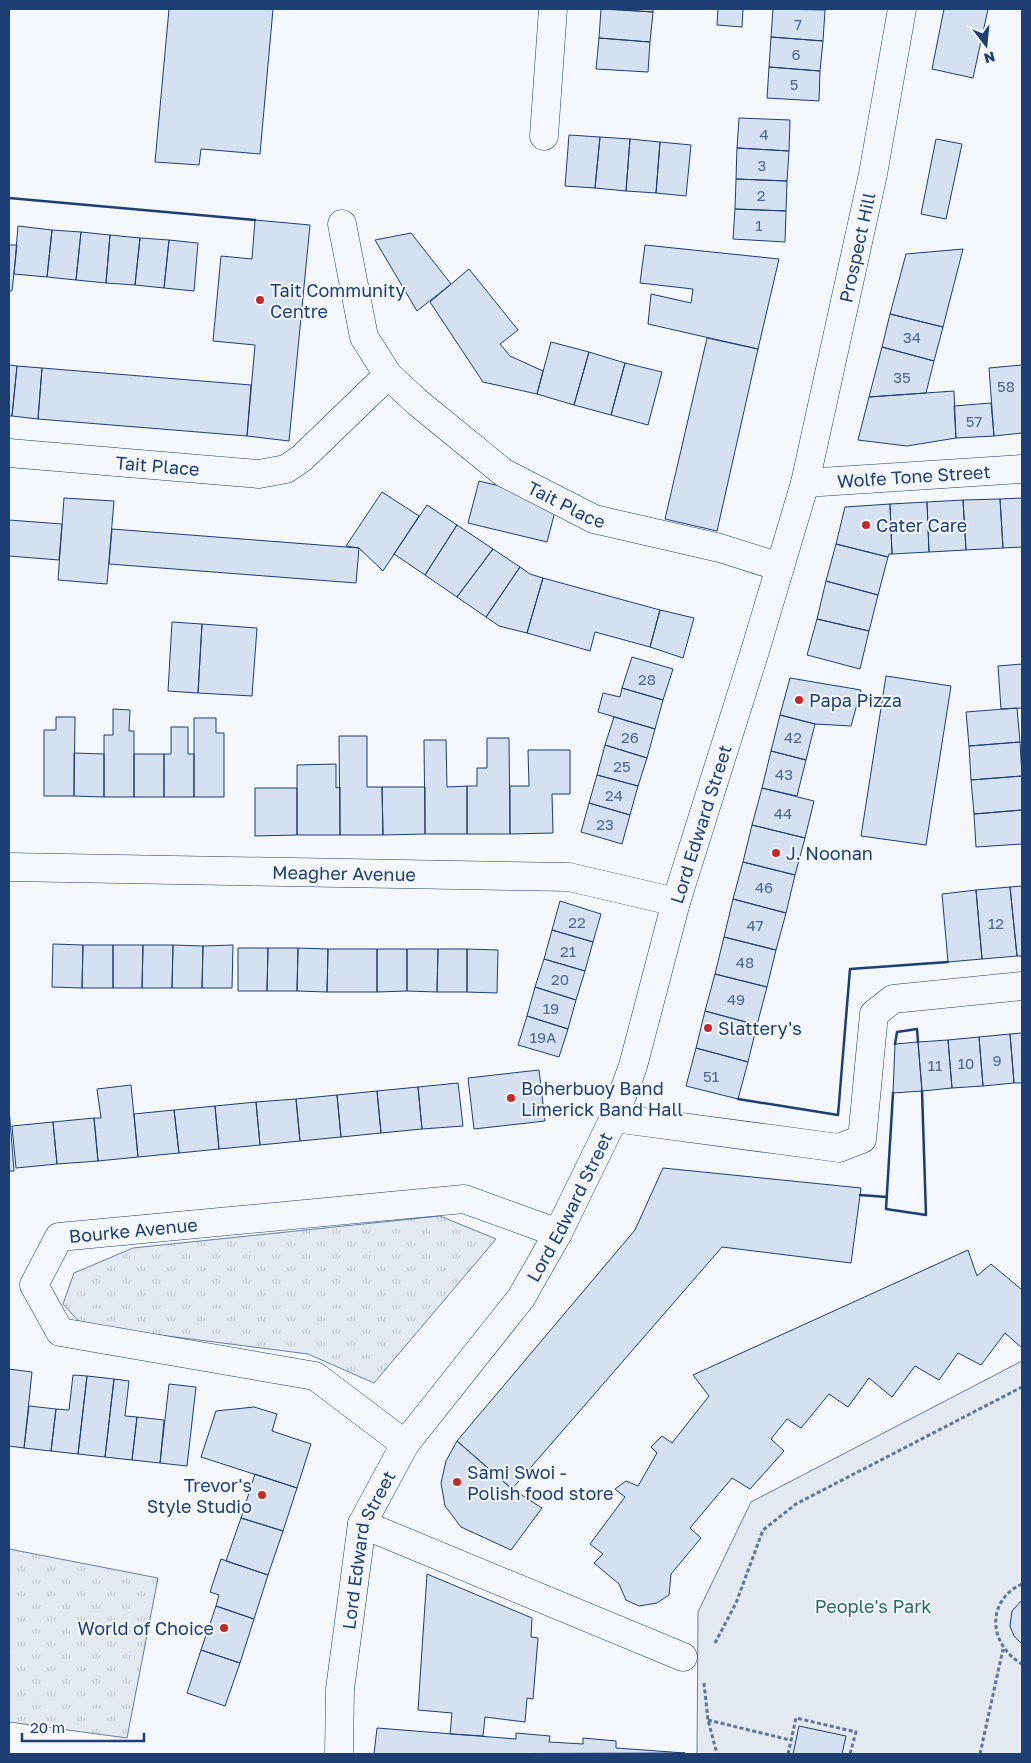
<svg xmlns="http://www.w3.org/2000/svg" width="1031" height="1763" font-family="'Golos Text',sans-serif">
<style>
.grass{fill:url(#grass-tufts);stroke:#687fa3}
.green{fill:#e3e9f0;stroke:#687fa3}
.building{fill:#d5e0f0;stroke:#1d3f73}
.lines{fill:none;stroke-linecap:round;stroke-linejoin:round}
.minor-casing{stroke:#1d3f73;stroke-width:29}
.major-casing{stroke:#1d3f73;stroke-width:29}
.path{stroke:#5e769c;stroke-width:3;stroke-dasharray:4 2.5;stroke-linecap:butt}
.minor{stroke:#f4f7fb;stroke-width:28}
.major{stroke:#f4f7fb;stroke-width:28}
.wall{stroke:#1d3f73;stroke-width:2.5}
.poi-dot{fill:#c62828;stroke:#f4f7fb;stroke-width:2}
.labels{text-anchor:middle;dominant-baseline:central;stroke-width:4;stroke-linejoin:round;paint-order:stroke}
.number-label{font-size:15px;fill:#4b6792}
.street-label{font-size:18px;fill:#1d3f73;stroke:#f4f7fb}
.poi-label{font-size:18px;fill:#1d3f73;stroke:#f4f7fb;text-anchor:start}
.park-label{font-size:18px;fill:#2c6c60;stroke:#f4f7fb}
</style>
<defs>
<pattern id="grass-tufts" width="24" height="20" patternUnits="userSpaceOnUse" patternTransform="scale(1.25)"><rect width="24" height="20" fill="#e3e9f0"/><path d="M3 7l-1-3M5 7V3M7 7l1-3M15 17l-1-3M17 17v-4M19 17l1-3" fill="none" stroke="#c2c9d1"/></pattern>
</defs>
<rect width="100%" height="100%" fill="#f4f7fb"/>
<path class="grass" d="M440 1216 496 1239 374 1383 308 1354 82 1325 63 1304 74 1273 133 1248Z
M9 1549 158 1578 127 1738 9 1722Z"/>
<path class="green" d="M1022 1361V1754H697L698 1612 751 1502Z"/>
<path class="building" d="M169 9H273L260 154 201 149 199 165 155 162Z
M601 9 653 12 650 42 599 38Z
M609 9H653V12Z
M718 9H743L742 27 717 25Z
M773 9 825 10 823 41 771 37Z
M944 9H988L973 78 932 69Z
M771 37 823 41 820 71 769 67Z
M599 38 650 42 648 72 596 69Z
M769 67 820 71 819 101 767 98Z
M739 118 790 120 789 151 737 148Z
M569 135 600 137 595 188 565 186Z
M600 137 630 139 626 191 595 188Z
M630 139 660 142 656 193 626 191Z
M936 139 962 144 946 219 921 214Z
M660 142 691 145 686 196 656 193Z
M737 148 789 151 787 181 736 179Z
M736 179 787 181 786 211 735 209Z
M735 209 786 211 785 242 733 239Z
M255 220 310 225 289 441 247 436 255 345 213 341 221 256 252 259Z
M18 226 52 230 47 277 14 274Z
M52 230 81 232 76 280 47 277Z
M81 232 110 235 106 283 76 280Z
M411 233 451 284 417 311 375 240Z
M110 235 140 238 135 285 106 283Z
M140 238 169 240 164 288 135 285Z
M169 240 198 243 194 291 164 288Z
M9 245H17L12 291H9Z
M645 245 779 259 758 349 648 324 651 294 691 303 693 289 640 283Z
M963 249 943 327 890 314 906 254Z
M469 269 518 330 500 344 510 356 543 371 537 394 483 382 430 302Z
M890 314 943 327 934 361 882 347Z
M707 338 758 349 717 531 665 519Z
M551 342 589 352 574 405 537 394Z
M882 347 934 361 926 393 869 397Z
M589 352 625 363 611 415 574 405Z
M625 363 662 372 648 425 611 415Z
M9 365 17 366 12 416H9Z
M1022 365V433L994 436 989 368Z
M17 366 42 368 38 419 12 416Z
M42 368 251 385 247 436 38 419Z
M954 391 956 438 907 446 858 440 869 397Z
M991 403 994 436 956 438 954 406Z
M479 481 558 500 547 542 468 523Z
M382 492 419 516 383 571 359 548 346 546Z
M64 498 114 501 107 584 58 580Z
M1022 498V547L1003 548 1000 499Z
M1000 499 1003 548 966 550 963 500Z
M963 500 966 550 929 552 927 502Z
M927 502 929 552 892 554 890 504Z
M890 504 892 554H889L888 557 836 544 845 507Z
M427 505 457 525 425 575 394 554Z
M9 520 62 524 59 560 9 556Z
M457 525 493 549 457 597 425 575Z
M112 529 359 548 356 583 109 564Z
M836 544 888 557 878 595 826 581Z
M493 549 520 567 486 617 457 597Z
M520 567 530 574 543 578 527 633 499 626 486 617Z
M543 578 660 610 650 647 595 632 590 651 527 633Z
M826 581 878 595 869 631 817 619Z
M660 610 694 618 683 658 650 647Z
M817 619 869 631 860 669 807 655Z
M172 622 202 624 198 693 168 691Z
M202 624 257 628 252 696 198 693Z
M632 657 673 669 663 700 622 688Z
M1022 664V708L1001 709 998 666Z
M886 676 951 686 926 845 861 836Z
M790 678 861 690 851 726 815 724 780 715Z
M622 688 663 700 655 729 598 712 603 693 620 697Z
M1017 708 1020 742 969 746 966 712Z
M113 709 130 710 129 731H134V797H104V735H113Z
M780 715 815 724 806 760 771 751Z
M56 717H75L74 796H44V730H56Z
M614 717 655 729 647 758 605 745Z
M194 718H216V733H224V797H194Z
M171 727H188V754H194V797H164V754H171Z
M339 736H367V787H382L383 835H340Z
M487 738H509L510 834H467V786H477V768H487Z
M424 740H446L447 787 467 786V834H425Z
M1020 742 1022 776 971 780 969 746Z
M605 745 647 758 638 786 597 775Z
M528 750H570V794H552L553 833 510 834V786H529Z
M771 751 806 760 797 796 762 788Z
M74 753 104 754V797L74 796Z
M134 754H164V797H134Z
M336 764V788L340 787V835H297V765Z
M597 775 638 786 630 815 589 803Z
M1022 776V810L974 814 971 780Z
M382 787H425V834L383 835Z
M255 788H297V835L255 836Z
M762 788 814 801 805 838 752 825Z
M589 803 630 815 622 844 581 832Z
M1022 810V844L976 847 974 814Z
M752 825 805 838 795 875 743 862Z
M743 862 795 875 786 913 733 899Z
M1022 886V956H1017L1010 887Z
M1010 887 1017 956 982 959 976 890Z
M976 890 982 959 948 962 942 894Z
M733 899 786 913 776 950 724 937Z
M560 901 601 914 593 942 552 930Z
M552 930 593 942 585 971 544 959Z
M724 937 776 950 767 987 715 974Z
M53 944 83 945 82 988 52 987Z
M83 945H113V988H82Z
M113 945H143L142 988H113Z
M143 945H173L172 988H142Z
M173 945 203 946 202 988H172Z
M233 945 232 988H202L203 946Z
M238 948H268L267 991H238Z
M268 948H298L297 991H267Z
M298 948 328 949 327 992 297 991Z
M328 949H377V992H327Z
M377 949H407V991L377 992Z
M407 949H438L437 992 407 991Z
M438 949H467V992H437Z
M467 949 498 950 497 993 467 992Z
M544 959 585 971 576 1000 535 987Z
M715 974 767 987 757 1025 705 1011Z
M535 987 576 1000 568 1029 527 1016Z
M705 1011 757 1025 748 1062 696 1048Z
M527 1016 568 1029 559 1057 518 1045Z
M1022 1033V1083H1014L1010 1034Z
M1010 1034 1014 1083 983 1086 979 1037Z
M979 1037 983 1086 952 1088 948 1040Z
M948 1040 952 1088 922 1091 918 1042Z
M918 1042 922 1091 893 1093 895 1044Z
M696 1048 748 1062 738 1099 686 1086Z
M539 1070 545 1121 474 1129 468 1078Z
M458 1083 463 1126 422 1129 418 1087Z
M131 1085 138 1157 98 1161 94 1118H101L97 1089Z
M418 1087 422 1129 381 1133 377 1091Z
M377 1091 381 1133 341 1137 337 1095Z
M337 1095 341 1137 300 1141 296 1099Z
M296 1099 300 1141 260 1145 256 1102Z
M256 1102 260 1145 219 1149 215 1106Z
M215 1106 219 1149 179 1153 174 1110Z
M9 1107 14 1171H9Z
M174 1110 179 1153 138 1157 134 1114Z
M94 1118 98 1161 57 1164 53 1122Z
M53 1122 57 1164 16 1168 12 1126Z
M663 1168 861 1188 851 1263 722 1247 512 1489 457 1441 635 1230Z
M968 1250 977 1276 991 1264 1022 1290V1348L1005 1333 981 1365 958 1353 939 1380 915 1366 892 1397 869 1378 848 1407 829 1394 801 1428 787 1419 771 1439 784 1451 750 1489 732 1478 690 1528 701 1538 671 1574 669 1595 657 1603 639 1606 626 1600 619 1584 594 1563 603 1554 590 1544 625 1497 615 1489 626 1481 638 1486 657 1453 651 1447 662 1436 672 1443 709 1396 693 1375Z
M9 1369 32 1372 24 1448 9 1446Z
M73 1375 87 1376 78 1454 51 1451 56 1409 69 1410Z
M87 1376 114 1379 105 1457 78 1454Z
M114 1379 129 1381 125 1416 137 1417 132 1460 105 1457Z
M169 1384 196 1387 187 1466 160 1463Z
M29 1406 56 1409 51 1451 24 1448Z
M254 1407 277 1414 272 1431 311 1444 297 1488 201 1457 216 1411Z
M137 1417 164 1420 160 1463 132 1460Z
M457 1441 512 1489 542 1508 511 1550 461 1527 445 1506 441 1483 446 1461Z
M255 1474 297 1488 283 1531 241 1518Z
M241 1518 283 1531 268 1575 226 1561Z
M221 1559 268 1575 254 1619 216 1606 219 1595 210 1592Z
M427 1574 532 1618 531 1637 538 1638 533 1699 527 1698 525 1722 485 1717 483 1736 450 1734 452 1713 418 1710Z
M1022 1600V1644L1014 1636 1010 1626 1012 1611Z
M216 1606 254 1619 240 1663 201 1650Z
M201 1650 240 1663 225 1706 187 1693Z
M799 1726 846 1736 842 1754H793Z
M377 1728 516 1739V1733L550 1736 549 1742 583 1744V1738L616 1741V1748L685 1753 374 1754Z"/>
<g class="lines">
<defs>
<g id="minor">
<path d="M544 136 553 9"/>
<path id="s1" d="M342 224 364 337 388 375 417 402 504 473 594 519 720 548 780 567"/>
<path id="s2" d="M9 453 259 474 286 469 302 458 388 375"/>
<path id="s3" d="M805 483 1022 469"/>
<path id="s4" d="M9 867 569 877 676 902"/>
<path d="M614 1118 839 1148 862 1139 874 1014 893 999 1022 986"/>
<path id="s5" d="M405 1444 315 1376 60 1332 34 1285 59 1237 464 1199 558 1233"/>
<path d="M362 1524 683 1657"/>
</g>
<g id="major">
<path id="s6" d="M339 1754 340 1689 362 1524 405 1444 521 1298 558 1233 614 1118 633 1066 676 902 755 651 805 483 873 174 902 9"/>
</g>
</defs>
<use href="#minor" class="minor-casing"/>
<use href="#major" class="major-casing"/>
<path class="path" d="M1022 1584C985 1601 989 1645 1022 1664
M715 1643 736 1603 763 1530 796 1504 1022 1387
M704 1683 708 1720 717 1754
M708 1720 790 1740
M788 1754 796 1718 856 1732 850 1754
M980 1754 1003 1649"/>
<use href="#minor" class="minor"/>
<use href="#major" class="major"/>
<path class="wall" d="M9 198 255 220
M895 1044 897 1032 917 1029 918 1042
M893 1093 886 1209 926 1215 922 1091
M738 1099 838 1115 850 969 948 962
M860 1195 887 1197"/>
</g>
<g class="poi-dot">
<circle cx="260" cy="300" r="5"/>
<circle cx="866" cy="525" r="5"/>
<circle cx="799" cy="700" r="5"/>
<circle cx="776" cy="853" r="5"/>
<circle cx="708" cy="1028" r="5"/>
<circle cx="511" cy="1098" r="5"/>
<circle cx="457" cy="1482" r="5"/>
<circle cx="262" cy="1495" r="5"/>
<circle cx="224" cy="1628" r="5"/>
</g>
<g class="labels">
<g class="number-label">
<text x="798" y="24">7</text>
<text x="796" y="54">6</text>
<text x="794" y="84">5</text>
<text x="764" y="134">4</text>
<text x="762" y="165">3</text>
<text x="761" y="195">2</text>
<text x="759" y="225">1</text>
<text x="912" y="337">34</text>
<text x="902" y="377">35</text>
<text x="1006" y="386">58</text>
<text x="974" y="421">57</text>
<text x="647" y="679">28</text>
<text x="630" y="737">26</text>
<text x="793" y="737">42</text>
<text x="622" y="766">25</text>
<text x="784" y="774">43</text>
<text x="614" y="795">24</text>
<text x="783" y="813">44</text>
<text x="605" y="824">23</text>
<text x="764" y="887">46</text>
<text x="577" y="922">22</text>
<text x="996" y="923">12</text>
<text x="755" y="925">47</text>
<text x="568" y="951">21</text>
<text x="745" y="962">48</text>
<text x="560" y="979">20</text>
<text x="736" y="999">49</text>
<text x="551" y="1008">19</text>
<text x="543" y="1037">19A</text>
<text x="997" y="1060">9</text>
<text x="966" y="1063">10</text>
<text x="935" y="1065">11</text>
<text x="711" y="1076">51</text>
</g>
<g class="street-label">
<text stroke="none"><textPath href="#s6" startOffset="1616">Prospect Hill</textPath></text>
<text stroke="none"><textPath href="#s2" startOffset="149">Tait Place</textPath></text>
<text stroke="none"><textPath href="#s3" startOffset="109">Wolfe Tone Street</textPath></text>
<text stroke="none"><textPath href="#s1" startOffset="382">Tait Place</textPath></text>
<text stroke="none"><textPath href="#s6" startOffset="1018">Lord Edward Street</textPath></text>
<text stroke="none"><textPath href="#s4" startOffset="335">Meagher Avenue</textPath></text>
<text stroke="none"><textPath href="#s6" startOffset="612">Lord Edward Street</textPath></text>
<text stroke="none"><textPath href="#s5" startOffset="554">Bourke Avenue</textPath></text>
<text stroke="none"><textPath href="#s6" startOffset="208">Lord Edward Street</textPath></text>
</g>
<g class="poi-label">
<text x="270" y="290">Tait Community<tspan x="270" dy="21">Centre</tspan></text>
<text x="876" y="525">Cater Care</text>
<text x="809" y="700">Papa Pizza</text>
<text x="786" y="853">J. Noonan</text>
<text x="718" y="1028">Slattery's</text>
<text x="521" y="1088">Boherbuoy Band<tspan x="521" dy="21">Limerick Band Hall</tspan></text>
<text x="467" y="1472">Sami Swoi -<tspan x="467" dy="21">Polish food store</tspan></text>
<text x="252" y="1485" text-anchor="end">Trevor's<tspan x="252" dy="21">Style Studio</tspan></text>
<text x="214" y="1628" text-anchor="end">World of Choice</text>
</g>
<g class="park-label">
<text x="873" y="1606">People's Park</text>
</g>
</g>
<rect width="1031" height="1763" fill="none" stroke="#1d3f73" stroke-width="20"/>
<g transform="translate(986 45) rotate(164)" stroke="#f4f7fb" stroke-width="4" paint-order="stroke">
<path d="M0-4L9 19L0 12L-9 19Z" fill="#1d3f73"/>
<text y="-8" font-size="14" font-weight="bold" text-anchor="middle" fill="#1d3f73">N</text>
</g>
<path d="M22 1733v8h122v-8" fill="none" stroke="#1d3f73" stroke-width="2.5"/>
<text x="30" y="1733" font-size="15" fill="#1d3f73" stroke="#f4f7fb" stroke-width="4" paint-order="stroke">20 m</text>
</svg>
